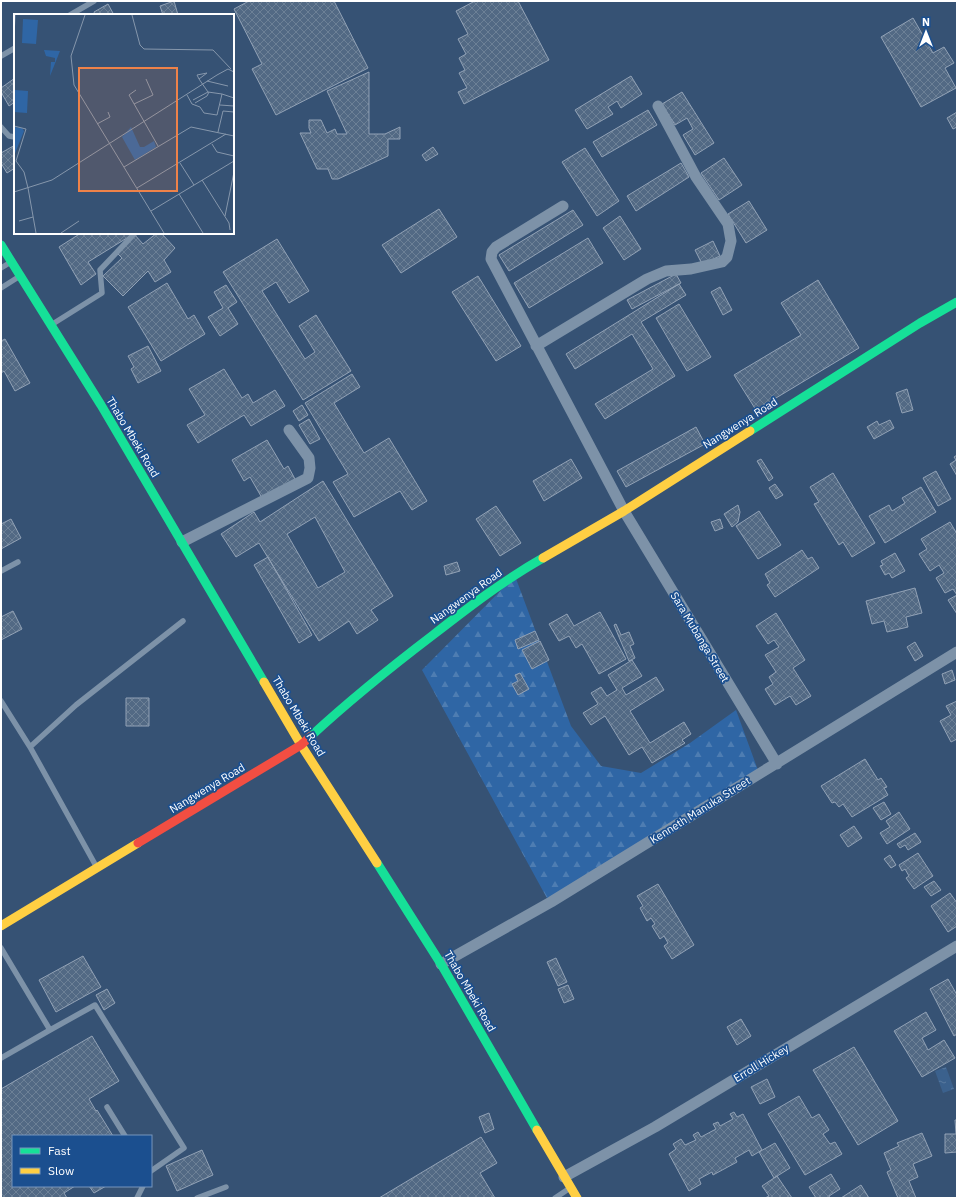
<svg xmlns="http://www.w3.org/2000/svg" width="958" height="1199" font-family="'IBM Plex Sans',sans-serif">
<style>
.forest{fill:url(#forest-firs)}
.water{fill:url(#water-ripples)}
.building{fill:url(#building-cross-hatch);stroke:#92a2b6;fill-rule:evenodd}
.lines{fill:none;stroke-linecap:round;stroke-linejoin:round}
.lane{stroke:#7d92a8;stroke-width:5.5}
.street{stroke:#7d92a8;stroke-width:11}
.fast{stroke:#16e098;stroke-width:9}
.slow{stroke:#ffcf43;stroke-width:9}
.jam{stroke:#f24e42;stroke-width:9}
.labels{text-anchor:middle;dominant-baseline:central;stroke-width:3.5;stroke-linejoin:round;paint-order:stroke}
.street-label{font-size:11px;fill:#fff;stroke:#1b4f8f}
.inset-road{fill:none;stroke:#8697ac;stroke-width:1}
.view{fill:#ee8249;fill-opacity:0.15;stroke:#ee8249;stroke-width:2}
.inset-edge{fill:none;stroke:#fff;stroke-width:2}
</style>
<defs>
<pattern id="forest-firs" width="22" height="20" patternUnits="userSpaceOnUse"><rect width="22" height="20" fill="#2f66a5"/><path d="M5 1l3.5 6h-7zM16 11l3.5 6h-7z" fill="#4e7db2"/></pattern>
<pattern id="water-ripples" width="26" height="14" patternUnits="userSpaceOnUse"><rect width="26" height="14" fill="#3b618d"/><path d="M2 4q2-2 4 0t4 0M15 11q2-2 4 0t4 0" fill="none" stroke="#58799e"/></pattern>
<pattern id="building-cross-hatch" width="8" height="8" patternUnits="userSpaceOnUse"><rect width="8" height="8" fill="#526984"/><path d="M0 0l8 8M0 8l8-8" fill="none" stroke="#6c8096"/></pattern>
</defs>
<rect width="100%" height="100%" fill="#365274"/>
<path class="forest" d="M515 576 571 726 601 766 641 773 690 743 736 710 759 773 548 900 422 670Z"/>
<path class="water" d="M946 1067 954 1089 943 1093 935 1071Z"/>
<path class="building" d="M174 1 178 15H163L160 6Z
M249 1H334L368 68 276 115 252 69 262 64 234 9Z
M475 1H518L549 60 464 104 458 92 467 88 459 73 465 70 459 58 466 54 458 39 468 34 456 11Z
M108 4 114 15H95L94 12Z
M913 18 933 53 944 47 954 63 945 68 956 88 921 107 881 37Z
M369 72V134H385L400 127V139H388V156L338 179H332L328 169H317L300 133H311L309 128V120H321L327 133 335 129 337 134H347L327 91Z
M631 76 642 94 621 108 617 101 608 107 613 114 587 129 575 110Z
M15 78V102L9 106 1 92V88Z
M682 92 714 143 695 155 683 135 693 129 687 118 675 125 662 104Z
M648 110 657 125 602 157 593 142Z
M957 112V127L953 129 947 118Z
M15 145V168L7 173 1 163V153Z
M433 147 438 154 426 161 422 155Z
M585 148 619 201 597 216 562 162Z
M724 158 742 185 719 200 701 173Z
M681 163 689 177 636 211 627 196Z
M749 201 767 230 746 243 728 214Z
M439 209 457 237 401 273 382 245Z
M573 210 583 225 509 271 499 255Z
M620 216 641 249 624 260 603 228Z
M81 233H135L88 262 96 274 81 285 59 247Z
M157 233H161L175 248 164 260 171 272 155 282 148 271 123 296 103 276 122 258 117 253 134 234 143 244Z
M588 238 603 263 529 308 514 283Z
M277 239 309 291 289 303 276 282 262 291 305 359 315 352 299 326 316 315 351 371 303 400 223 272Z
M713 241 720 256 702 264 695 250Z
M676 274 681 283 632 309 627 300Z
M478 276 521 346 496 361 452 292Z
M818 280 859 348 756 410 734 375 801 335 781 303Z
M167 283 188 319 194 315 205 334 161 361 128 307Z
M679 284 686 295 641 322 675 376 605 419 595 404 653 369 632 334 575 369 566 354Z
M226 285 237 302 228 308 238 324 220 336 208 317 223 308 214 292Z
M720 287 732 310 723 315 711 292Z
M679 304 711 357 687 371 656 318Z
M5 339 30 383 15 391 4 371 1 373V341Z
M148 346 161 371 138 383 131 369 134 367 128 356Z
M224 369 242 398 248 394 253 403 275 390 285 406 251 426 244 415 198 443 187 425 205 415 189 389Z
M352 374 360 387 334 403 364 453 389 438 427 501 412 510 400 491 354 517 333 482 348 474 305 403Z
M907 389 913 410 902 413 896 393Z
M302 405 308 415 299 421 293 411Z
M309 419 320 439 310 444 299 425Z
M890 420 894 428 874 439 867 427 877 421 879 425Z
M696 427 705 444 626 487 617 471Z
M267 440 284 469 288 466 295 479 262 498 250 477 244 481 232 460Z
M957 455V476L950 464 956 460 954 457Z
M571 459 582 478 544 501 533 481Z
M761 459 773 478 769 481 757 461Z
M936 471 951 499 938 506 923 478Z
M833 473 875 543 852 557 843 542 839 545 814 504 819 502 810 487Z
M323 481 393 596 371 610 378 620 357 634 349 621 319 641 259 543 236 557 221 534 254 512 260 522ZM315 517 345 572 318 588 287 534Z
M775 484 783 495 776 499 769 488Z
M921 487 936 512 885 543 869 516 889 505 892 511 905 503 902 498Z
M738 505 740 512 738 522 732 527 724 514Z
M496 506 521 543 500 556 476 519Z
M759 511 781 545 758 559 736 526Z
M11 519 21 538 1 549V524Z
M720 519 723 528 715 531 711 522Z
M950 522 957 534V595L953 589 945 593 936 578 944 573 939 565 930 571 919 554 927 549 921 539Z
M802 550 808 559 812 557 819 568 775 597 767 585 770 583 765 574Z
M895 553 905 571 892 578 889 573 885 575 880 566 883 565 881 561Z
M268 557 312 635 299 643 254 565Z
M457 562 460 571 446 575 444 566Z
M915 588 922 613 906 617 908 627 887 632 884 621 872 624 866 601Z
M957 595V614L948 600Z
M13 611 22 629 1 640V617Z
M600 612 626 659 599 674 582 644 576 648 569 636 559 641 549 624 567 614 574 626Z
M776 613 805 660 793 668 811 696 796 705 790 696 775 705 765 689 773 684 769 677 776 672 765 655 779 647 774 640 768 644 756 626Z
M616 624 621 635 629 632 634 644 630 646 635 658 629 661 614 625Z
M535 631 539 640 518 649 515 640Z
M540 641 549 660 532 669 522 650Z
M915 642 923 656 915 661 907 647Z
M632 660 642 676 622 688 626 695 656 677 664 690 630 711 650 743 684 722 691 734 682 740 685 743 652 763 642 747 629 755 605 716 591 725 583 713 598 704 591 693 601 687 607 696 617 690 608 675Z
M952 670 955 680 945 684 942 674Z
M520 673 529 689 518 695 512 684 518 681 515 675Z
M126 698H149V726H126Z
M957 701V739L951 742 940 721 951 715 946 706Z
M865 759 878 780 881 778 887 787 884 788 888 795 852 817 843 804 839 807 835 802 832 803 821 786Z
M884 802 891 814 881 820 873 808Z
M899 812 910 829 887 844 880 833 890 827 886 821Z
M854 826 862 838 848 847 840 835Z
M915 833 921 842 908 850 905 845 900 848 897 844Z
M918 853 933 876 914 889 906 878 909 876 905 869 902 871 899 865Z
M890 855 896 865 891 868 884 859Z
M934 881 941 890 931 896 924 887Z
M658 884 694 945 672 959 664 946 668 943 664 936 660 939 652 926 655 924 651 918 647 921 640 908 643 906 637 896Z
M950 893 957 903V926L948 932 931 906Z
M83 956 101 987 56 1012 39 980Z
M556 958 567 982 558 986 547 962Z
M948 979 957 995V1034L954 1036 930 989Z
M568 985 574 999 564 1003 558 989Z
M107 989 115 1003 104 1010 96 995Z
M926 1012 936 1030 922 1038 928 1050 944 1040 955 1058 922 1077 894 1031Z
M741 1019 751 1036 737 1045 727 1027Z
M92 1036 119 1081 89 1099 96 1111 97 1110 113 1136H13V1186H75L64 1193 67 1198H1V1089Z
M854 1047 898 1121 858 1145 813 1070Z
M767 1079 775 1097 760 1104 751 1087Z
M799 1096 812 1118 819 1114 829 1130 823 1134 830 1144 835 1142 842 1154 805 1175 768 1114Z
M734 1112 737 1117 743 1114 762 1150 752 1156 749 1150 735 1158 737 1162 713 1175 712 1172 699 1179 701 1184 689 1191 669 1154 676 1149 673 1144 681 1139 685 1145 696 1140 693 1135 698 1132 701 1137 716 1129 713 1124 718 1122 720 1126 733 1119 730 1114Z
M489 1113 494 1129 485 1133 479 1117Z
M955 1120H957V1152L945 1153V1134H956Z
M922 1133 932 1156 913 1164 918 1177 909 1181 916 1198H898L887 1172 891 1170 884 1153 899 1146 897 1143Z
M481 1137 497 1163 480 1173 495 1198H379Z
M775 1143 790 1168 774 1178 759 1152Z
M202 1150 213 1175 177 1191 166 1166Z
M831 1174 840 1189 829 1196 830 1198H816L809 1187Z
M777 1176 792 1198H765L769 1196 762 1186Z
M861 1185 869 1198H841Z
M89 1186H106L94 1193Z"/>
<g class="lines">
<path class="lane" d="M70 15 94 1
M1 56 15 48
M1 127 9 136 15 137
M1 268 11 262
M1 288 20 276
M51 325 102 293 100 270 135 233
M1 571 18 562
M1 701 30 747 96 866
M30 747 76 705 183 621
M1 948 50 1030 1 1058
M50 1030 95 1005 184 1148 151 1171
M107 1107 125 1136
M137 1198 143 1186
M197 1198 226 1187
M555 1198 570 1188"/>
<path class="street" d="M563 206 496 247 492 252 491 259 624 511 777 764
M536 346 647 279 666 271 691 269 722 262 727 257 731 241 728 224 696 177 658 106
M182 542 308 478 310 468 309 458 289 430
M441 964 551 902 957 652
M564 1177 655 1127 957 946"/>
<path class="fast" d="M1 245 101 405 264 682
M750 431 920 323 957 302
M311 736C350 700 391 667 433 635 469 607 504 580 543 558
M377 863 441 964 537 1130"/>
<path class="slow" d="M543 558 624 511 750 431
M264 682 301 745 377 863
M1 926 138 843
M537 1130 577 1198"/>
<path class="jam" d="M138 843 301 745 311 736"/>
</g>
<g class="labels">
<g class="street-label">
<text transform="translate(740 423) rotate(-32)">Nangwenya Road</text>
<text transform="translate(133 437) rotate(59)">Thabo Mbeki Road</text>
<text transform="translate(466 596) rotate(-36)">Nangwenya Road</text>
<text transform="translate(700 637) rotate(59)">Sara Mubanga Street</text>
<text transform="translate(299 716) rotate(59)">Thabo Mbeki Road</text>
<text transform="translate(207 788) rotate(-31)">Nangwenya Road</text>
<text transform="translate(700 810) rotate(-32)">Kenneth Manuka Street</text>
<text transform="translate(470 991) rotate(60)">Thabo Mbeki Road</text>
<text transform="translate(761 1063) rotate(-31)">Erroll Hickey</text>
</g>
</g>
<g transform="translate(14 14)">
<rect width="220" height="220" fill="#365274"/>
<path d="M30 36 46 37 36 62 37 48H41V44L32 42Z" fill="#2f66a5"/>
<path d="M117 113 126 133H130L140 127 142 133 121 146 108 123Z" fill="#2f66a5"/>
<path d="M0 113 8 114 10 117 0 142Z" fill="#2f66a5"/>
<path d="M9 5 24 6 22 30 8 29ZM1 76 14 77 13 99 0 98Z" fill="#2f66a5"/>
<path class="inset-road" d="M71 1 57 42 60 71 150 219M118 1 126 31 130 35 199 36 217 55M0 24 1 1M193 67 214 72M122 76 115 81 144 132M208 80 220 84M173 81 178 90 186 93 190 99 203 101 208 80 194 78 185 65 183 61 193 59 185 65M179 86 194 78M181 89 193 82 195 78M120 90 139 81 132 65M206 91 220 92M83 110 96 103 94 98M0 112 12 115 2 147 10 158 14 174 22 219M204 118 209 97 220 98M198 130 203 138 220 142M166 149 180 171M110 153 177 113 220 122M188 166 215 209 216 216M123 174 212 120M0 178 38 166 203 61 214 55 220 58M165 180 189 219M137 197 220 147M211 202 220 158M5 207 19 203M47 219 65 207"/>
<path class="view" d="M65 54H163V177H65Z"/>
<rect width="220" height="220" class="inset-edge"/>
</g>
<rect width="958" height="1199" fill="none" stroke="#ffffff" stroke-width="4"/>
<rect x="12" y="1135" width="140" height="52" fill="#1b4f8f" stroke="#7695bc"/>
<rect x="20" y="1148" width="20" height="6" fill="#16e098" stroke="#7695bc"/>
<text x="48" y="1155" font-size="12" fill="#ffffff">Fast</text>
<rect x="20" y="1168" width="20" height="6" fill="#ffcf43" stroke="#7695bc"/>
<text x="48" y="1175" font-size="12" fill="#ffffff">Slow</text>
<g transform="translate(926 32)" stroke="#1b4f8f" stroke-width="3" paint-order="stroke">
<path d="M0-3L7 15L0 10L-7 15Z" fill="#ffffff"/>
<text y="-6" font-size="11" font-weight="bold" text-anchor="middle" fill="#ffffff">N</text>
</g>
</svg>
